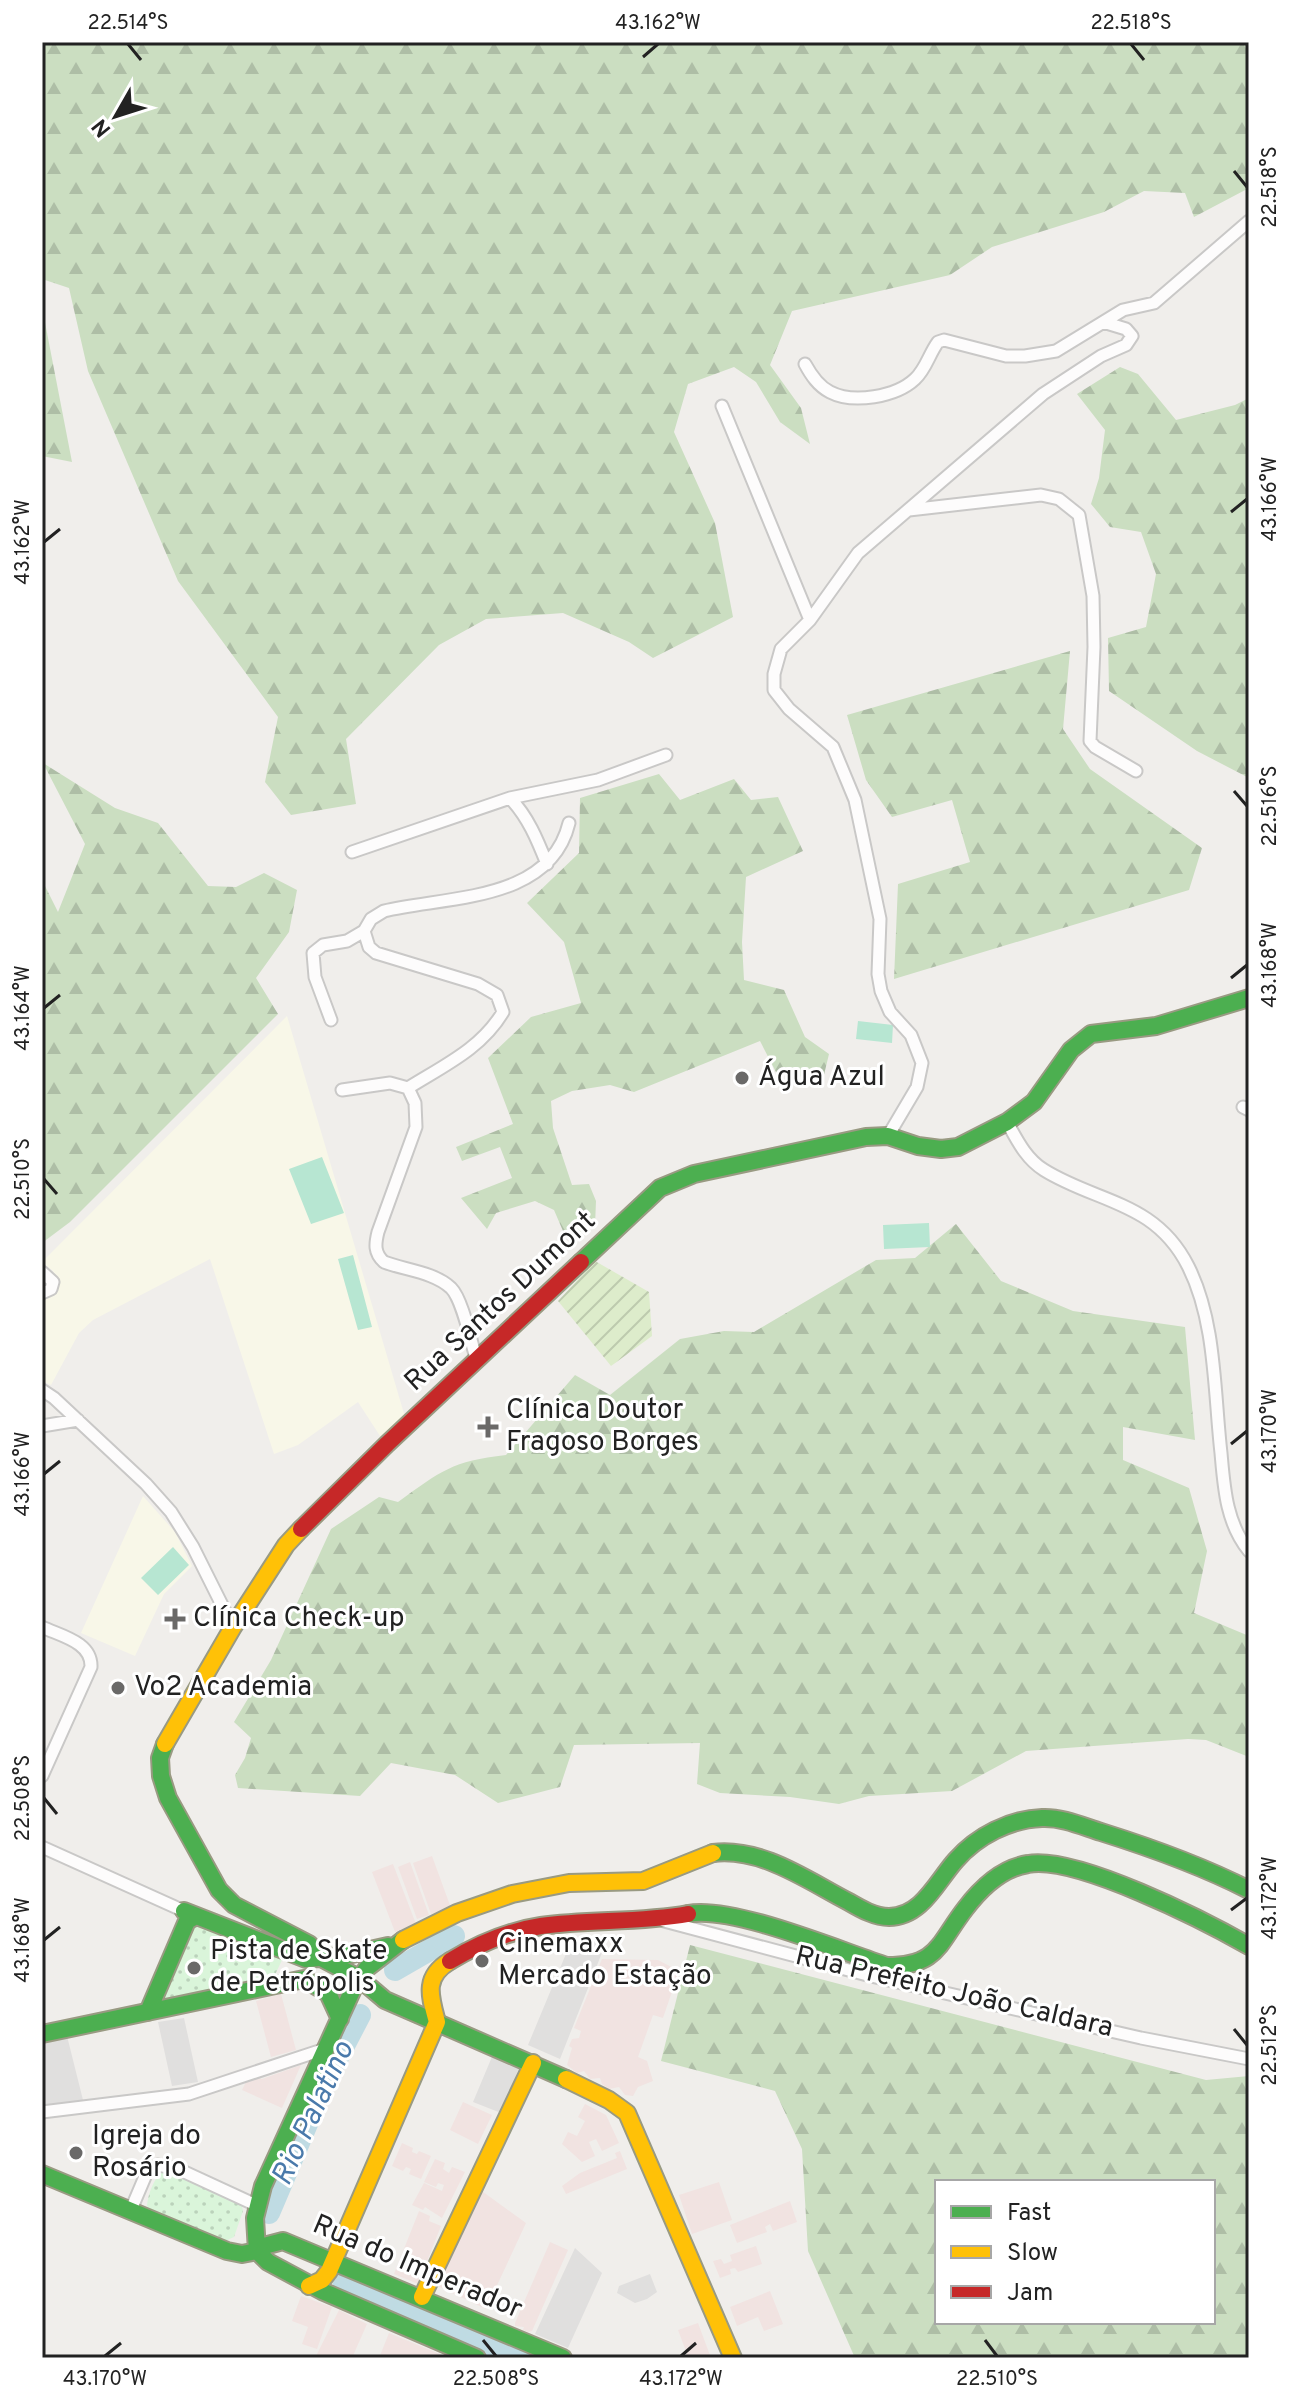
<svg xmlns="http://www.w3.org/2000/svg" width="1291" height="2400" font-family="Overpass,sans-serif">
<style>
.commercial{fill:#f1e3e1}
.education{fill:#f8f7e8}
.forest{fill:url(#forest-firs);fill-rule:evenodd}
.park{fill:url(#park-dots)}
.garden{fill:url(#garden-furrows)}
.pitch{fill:#b7e6d2}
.parking{fill:#e0dfde}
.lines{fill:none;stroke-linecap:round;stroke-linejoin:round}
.river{stroke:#bfdbe3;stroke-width:22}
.street-casing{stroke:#c9c8c7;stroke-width:15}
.fast-casing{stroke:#999a82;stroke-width:20}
.slow-casing{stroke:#999a82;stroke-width:20}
.jam-casing{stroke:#999a82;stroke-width:20}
.street{stroke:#fdfcfc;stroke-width:11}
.fast{stroke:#4caf50;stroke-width:16}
.slow{stroke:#ffc107;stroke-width:16}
.jam{stroke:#c62828;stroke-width:16}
.ticks{fill:none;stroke:#222;stroke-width:3}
.poi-dot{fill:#6a6968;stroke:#fff;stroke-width:3}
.labels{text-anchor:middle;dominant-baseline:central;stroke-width:6;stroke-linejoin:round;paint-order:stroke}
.poi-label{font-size:28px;fill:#222;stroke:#fff;text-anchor:start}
.street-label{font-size:28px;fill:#222;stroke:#fff}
.water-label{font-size:30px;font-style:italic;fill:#4a7aab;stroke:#fff}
.neatline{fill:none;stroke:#222;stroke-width:3}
.ticks-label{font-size:20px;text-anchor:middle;fill:#222}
</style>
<defs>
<pattern id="forest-firs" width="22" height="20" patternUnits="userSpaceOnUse" patternTransform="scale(2)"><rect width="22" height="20" fill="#cbdec1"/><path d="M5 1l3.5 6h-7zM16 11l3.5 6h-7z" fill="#aebea6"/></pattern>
<pattern id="park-dots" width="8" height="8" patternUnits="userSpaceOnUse" patternTransform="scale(2)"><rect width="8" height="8" fill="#daf5da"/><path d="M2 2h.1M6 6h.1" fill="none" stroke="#bbd2bb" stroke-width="1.8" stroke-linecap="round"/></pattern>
<pattern id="garden-furrows" width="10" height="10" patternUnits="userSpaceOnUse" patternTransform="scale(2)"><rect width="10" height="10" fill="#ddeccb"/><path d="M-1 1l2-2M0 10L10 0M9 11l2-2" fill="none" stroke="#bdcaae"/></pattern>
</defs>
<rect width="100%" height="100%" fill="#f0eeeb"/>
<path class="commercial" d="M432 1856 451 1908 431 1914 413 1863Z
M410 1862 429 1915 417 1919 398 1867Z
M393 1864 416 1924 395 1932 372 1872Z
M602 1959 658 1960 679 1971 663 2018 653 2015 638 2057 647 2061 653 2081 638 2087 633 2096 625 2095 619 2087 609 2089 602 2084 600 2078 590 2079 584 2071 577 2073 567 2065 572 2048 569 2046 572 2039 579 2038 581 2031 574 2028Z
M281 1994 296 2050 271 2057 256 2001Z
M301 2065 282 2108 242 2090 247 2080 257 2077 262 2079Z
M463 2102 492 2115 478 2144 450 2130Z
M585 2104 606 2115 619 2143 602 2151 596 2139 589 2142 595 2156 582 2162 562 2144 568 2132 577 2136 585 2121 578 2117Z
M402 2143 413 2148 412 2152 417 2154 419 2151 431 2156 421 2179 409 2174 411 2169 406 2167 403 2171 392 2166Z
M620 2151 627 2169 566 2194 562 2186 580 2173 617 2158 615 2153Z
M435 2159 445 2163 443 2169 449 2173 452 2167 465 2172 442 2218 425 2207 423 2210 412 2205 424 2183 442 2191 444 2185 438 2183 436 2187 424 2182Z
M719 2182 732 2220 692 2234 679 2195Z
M479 2189 526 2223 486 2309 431 2283Z
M790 2201 797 2222 773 2231 770 2224 765 2227 767 2232 737 2243 730 2225Z
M419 2211 430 2216 429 2221 441 2226 418 2284 394 2274Z
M550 2242 568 2250 532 2331 528 2332 523 2330 524 2327 515 2326V2323Z
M756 2246 762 2264 738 2272 735 2268 730 2269 731 2274 720 2278 713 2261 721 2259 724 2264 732 2261 730 2255Z
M770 2291 783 2324 764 2331 758 2317 737 2326 730 2307Z
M301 2296 332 2307 317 2349 302 2344 308 2327 292 2321Z
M339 2310 367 2324 352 2358H320L316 2356Z
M698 2323 711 2358H683L687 2354 678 2330Z
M389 2333 440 2354 445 2358H379Z"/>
<path class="education" d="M287 1016 405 1417 382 1439 358 1402 298 1445 274 1454 210 1259 93 1320 79 1333 51 1385 42 1381V1300L55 1295 59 1283 53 1271 42 1262Z
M143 1496 175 1532 192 1566 164 1594 135 1656 81 1633Z"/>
<path class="forest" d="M42 42H1249V188L1194 217 1185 193 1144 191 1104 212 992 247 950 275 792 311 770 365 801 408 810 444 780 422 756 382 734 367 688 384 674 432 715 523 733 617 653 658 629 642 563 613 486 619 439 645 346 739 356 804 291 815 265 782 278 717 178 581 88 371 69 288 42 279Z
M42 307 72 462 42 456Z
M1120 367 1138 374 1176 420 1235 405 1249 398V778L1197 751 1109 691 1108 638 1146 627 1156 574 1141 532 1110 527 1091 504 1099 478 1105 430 1077 394Z
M1070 651 1063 729 1090 769 1202 848 1189 890 894 979 898 884 970 862 952 800 892 817 866 780 847 715Z
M43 763 115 808 158 823 208 886 236 887 264 873 297 890 289 932 256 978 278 1014 70 1222 42 1243V880L58 912 85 844Z
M659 774 680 800 734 779 751 800 778 797 803 851 746 877 742 942 744 980 784 990 805 1037 829 1054 823 1079 777 1074 760 1041 634 1092 610 1085 572 1091 551 1101 553 1128 572 1185 589 1184 596 1201 595 1226 566 1238 554 1210 535 1201 496 1213 487 1229 461 1198 512 1178 500 1147 462 1161 456 1147 513 1124 488 1058 531 1017 581 1003 564 942 527 903 579 853 580 798Z
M956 1224 1001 1281 1073 1311 1185 1327 1195 1440 1123 1427V1460L1189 1488 1207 1551 1194 1613 1249 1636V1757L1206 1740 1188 1739 1026 1751 952 1791 869 1796 839 1804 790 1797 720 1793 697 1784 700 1743 574 1745 560 1787 498 1803 455 1775 391 1763 360 1796 238 1788 235 1775 245 1758 251 1738 234 1722 271 1660 331 1529 379 1497 398 1502C441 1471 452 1461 506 1455L575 1375 610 1395 680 1339 724 1331 754 1332 876 1260 915 1258Z
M690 1945 1206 2080 1249 2076V2358H855L808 2251 802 2149 775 2091 661 2061ZM1213 2182V2322H937V2182Z"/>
<path class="park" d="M191 1923 282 1960 273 1979 154 2006Z
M168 2172 241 2202 243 2211 234 2237 225 2241 153 2213 147 2206C148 2194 153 2182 160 2173Z"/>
<path class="garden" d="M595 1261 649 1292 652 1336 611 1366 558 1301Z"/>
<path class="pitch" d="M858 1021 893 1025 892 1043 856 1039Z
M322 1157 344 1213 311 1224 289 1169Z
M929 1223 930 1247 884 1249 883 1225Z
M353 1255 372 1327 358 1330 338 1259Z
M173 1547 189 1565 158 1595 141 1578Z"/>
<path class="parking" d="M573 1937 607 1940 560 2059 528 2045Z
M184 2018 198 2082 172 2086 158 2022Z
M67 2036 83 2100 42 2105V2041Z
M494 2052 521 2063 501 2113 473 2102Z
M575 2248 602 2273 568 2348 535 2334Z
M650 2274 657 2292 647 2299 635 2303 617 2293 619 2286Z"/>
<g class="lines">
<path class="river" d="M395 1970 454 1936
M269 2213 324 2084 360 2015
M343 2280 521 2358"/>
<defs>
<path id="street" d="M805 364C811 375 818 386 830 392 853 404 896 397 915 379 926 369 929 354 938 342L944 340 1006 356H1025L1056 351 1123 310 1154 303 1249 221
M722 406 810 620
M909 510 1041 495 1059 499 1079 515 1093 596 1094 647 1090 741 1095 747 1136 771
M510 798C528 817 537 839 547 864
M352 852 510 798 598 780 666 755
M331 1020 315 977 313 953 323 945 347 941 364 931
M408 1088C443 1066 481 1049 503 1012L497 995 478 984 376 953 369 947 364 931 371 919 384 911C447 896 550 902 569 823
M342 1090 390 1083 408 1088 415 1103 416 1127 378 1232C375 1244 374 1253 384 1262 405 1270 434 1272 451 1288 463 1300 471 1343 477 1361
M1243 1107 1249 1110
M1007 1122C1017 1140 1026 1159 1044 1170 1097 1203 1155 1201 1188 1266 1216 1321 1214 1392 1221 1453 1224 1487 1226 1523 1249 1551
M888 1136 917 1087 922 1063 911 1035 890 1012 881 991 878 974 880 919 855 800 833 747 789 709 774 690V674L781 649 810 620 858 553 1043 394 1101 356 1126 345 1132 336 1126 329 1103 322
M42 1272 53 1282 51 1289 42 1293
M42 1390 54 1398 146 1484 171 1512 193 1547 233 1627
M42 1426 78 1420
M42 1627C61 1636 92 1642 91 1667L42 1776
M42 1847 184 1911
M664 1921 871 1976 1141 2038 1249 2059
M42 2112 189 2094 325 2049
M130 2212 147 2172 158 2165 178 2169 256 2205"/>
<path id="fast" d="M581 1262 660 1188 694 1174 866 1137 888 1136 918 1146 941 1149 958 1147 1007 1122 1034 1102 1071 1050 1091 1034 1156 1026 1249 998
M165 1744 160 1758 161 1776 168 1798 219 1890 234 1905 309 1944 321 1958 359 1978 385 2000 566 2079
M713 1853C762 1847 808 1881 849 1902 861 1909 875 1917 889 1917 922 1917 937 1881 956 1860 977 1836 1010 1819 1042 1818 1062 1817 1082 1826 1101 1832 1152 1848 1202 1866 1249 1890
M184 1911 306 1959 343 1956 388 1946
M688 1914C732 1905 840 1951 887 1966 938 1966 938 1944 965 1909 980 1889 1002 1868 1028 1864 1076 1855 1205 1921 1249 1946
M148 2012 187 1921 196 1916
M42 2034 304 1979 328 1993 340 2019
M42 2174 227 2251 242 2254 257 2251 255 2218 263 2186 353 1989 367 1968 403 1940
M477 2358 322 2291 268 2262 257 2251 264 2246 283 2241 563 2358"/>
<path id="slow" d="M165 1744 233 1627 286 1545 301 1529
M403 1940 457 1913 512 1894 569 1883 643 1881 713 1853
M566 2079 609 2100 627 2113 733 2358
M309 2286 322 2280 329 2271 437 2022C430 1996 423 1977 450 1961
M422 2297 533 2063"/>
<path id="jam" d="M301 1529 387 1444 581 1262
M450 1961C478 1944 508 1931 541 1926 590 1919 639 1923 688 1914"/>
</defs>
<use href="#street" class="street-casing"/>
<use href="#fast" class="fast-casing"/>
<use href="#slow" class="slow-casing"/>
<use href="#jam" class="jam-casing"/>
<use href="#street" class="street"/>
<use href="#fast" class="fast"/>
<use href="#slow" class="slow"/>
<use href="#jam" class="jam"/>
</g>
<path class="ticks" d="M128 44 141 60M1131 44 1144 60M643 57 658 44M1234 171 1247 187M1231 512 1247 499M44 542 60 529M1234 791 1247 806M1231 978 1247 965M44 1008 60 995M44 1179 57 1194M1231 1444 1247 1431M44 1474 60 1461M44 1798 57 1814M1231 1910 1247 1898M44 1940 60 1927M1234 2029 1247 2045M483 2340 496 2356M985 2340 997 2356M105 2356 121 2343M681 2356 696 2343"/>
<g class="poi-dot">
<circle cx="742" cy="1078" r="8"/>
<path d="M484 1415h8v8h8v8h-8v8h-8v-8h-8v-8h8z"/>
<path d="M171 1607h8v8h8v8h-8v8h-8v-8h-8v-8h8z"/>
<circle cx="118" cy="1688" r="8"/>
<circle cx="482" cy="1961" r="8"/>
<circle cx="194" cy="1968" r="8"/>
<circle cx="76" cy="2153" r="8"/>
</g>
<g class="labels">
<g class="poi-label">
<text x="758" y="1078">Água Azul</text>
<text x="506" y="1411">Clínica Doutor<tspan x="506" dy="32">Fragoso Borges</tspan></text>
<text x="193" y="1619">Clínica Check-up</text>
<text x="134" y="1688">Vo2 Academia</text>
<text x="498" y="1945">Cinemaxx<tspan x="498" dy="32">Mercado Estação</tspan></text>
<text x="210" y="1952">Pista de Skate<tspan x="210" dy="32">de Petrópolis</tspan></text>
<text x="92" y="2137">Igreja do<tspan x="92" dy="32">Rosário</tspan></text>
</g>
<g class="street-label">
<text transform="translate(501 1302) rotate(-43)">Rua Santos Dumont</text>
<text transform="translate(954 1993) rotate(13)">Rua Prefeito João Caldara</text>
<text transform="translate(417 2268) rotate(23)">Rua do Imperador</text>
</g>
<g class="water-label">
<text transform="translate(314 2114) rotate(-65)">Rio Palatino</text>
</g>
</g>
<rect width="1291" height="2400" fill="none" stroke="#ffffff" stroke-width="88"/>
<rect x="935" y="2180" width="280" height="144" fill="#ffffff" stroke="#a7a7a7" stroke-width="2"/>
<rect x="951" y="2206" width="40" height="12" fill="#4caf50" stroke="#a7a7a7" stroke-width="2"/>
<text x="1007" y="2220" font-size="24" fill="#222222">Fast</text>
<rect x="951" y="2246" width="40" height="12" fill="#ffc107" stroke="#a7a7a7" stroke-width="2"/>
<text x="1007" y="2260" font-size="24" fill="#222222">Slow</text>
<rect x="951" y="2286" width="40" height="12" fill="#c62828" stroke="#a7a7a7" stroke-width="2"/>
<text x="1007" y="2300" font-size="24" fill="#222222">Jam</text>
<g transform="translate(116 116) rotate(231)" stroke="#ffffff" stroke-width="6" paint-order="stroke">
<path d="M0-6L14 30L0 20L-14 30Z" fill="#222222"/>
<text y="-12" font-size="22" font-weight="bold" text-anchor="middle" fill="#222222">N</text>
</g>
<rect x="44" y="44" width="1203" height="2312" class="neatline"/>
<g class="ticks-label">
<text x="128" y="29">22.514°S</text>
<text x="658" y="29">43.162°W</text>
<text x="1131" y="29">22.518°S</text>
<text transform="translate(1269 187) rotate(-90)" y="7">22.518°S</text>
<text transform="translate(1269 499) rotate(-90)" y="7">43.166°W</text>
<text transform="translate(22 542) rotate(-90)" y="7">43.162°W</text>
<text transform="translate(1269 806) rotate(-90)" y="7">22.516°S</text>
<text transform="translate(1269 965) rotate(-90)" y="7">43.168°W</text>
<text transform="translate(22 1008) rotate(-90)" y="7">43.164°W</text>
<text transform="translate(22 1179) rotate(-90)" y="7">22.510°S</text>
<text transform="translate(1269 1431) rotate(-90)" y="7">43.170°W</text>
<text transform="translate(22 1474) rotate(-90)" y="7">43.166°W</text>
<text transform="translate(22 1798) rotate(-90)" y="7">22.508°S</text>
<text transform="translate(1269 1898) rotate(-90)" y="7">43.172°W</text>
<text transform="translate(22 1940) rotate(-90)" y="7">43.168°W</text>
<text transform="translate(1269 2045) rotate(-90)" y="7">22.512°S</text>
<text x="105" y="2385">43.170°W</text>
<text x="496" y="2385">22.508°S</text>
<text x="681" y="2385">43.172°W</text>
<text x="997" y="2385">22.510°S</text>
</g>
</svg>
